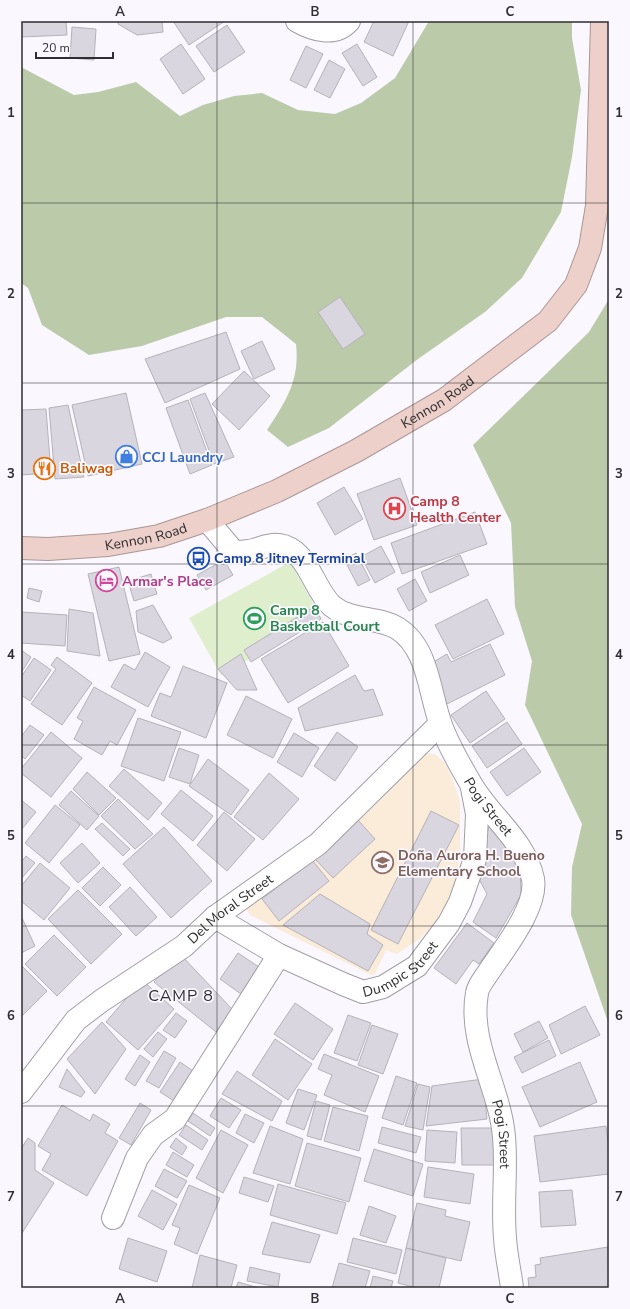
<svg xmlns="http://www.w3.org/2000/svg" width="630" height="1309" font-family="'Nunito Sans',sans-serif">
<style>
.education{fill:#faecd9}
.green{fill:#dfefce}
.forest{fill:#bbcbaa}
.building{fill:#dad6df;stroke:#b5b2ba}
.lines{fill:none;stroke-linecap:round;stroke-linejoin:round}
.street-casing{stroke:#a29fa7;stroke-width:24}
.highway-casing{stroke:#ab9794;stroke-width:24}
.street{stroke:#fff;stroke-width:22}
.highway{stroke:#edd0c9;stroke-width:22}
.grid{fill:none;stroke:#302e31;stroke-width:1;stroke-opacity:0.55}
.labels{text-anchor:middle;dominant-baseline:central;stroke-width:3.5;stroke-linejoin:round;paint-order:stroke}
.street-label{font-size:14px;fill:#302e31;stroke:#faf7ff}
.shop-label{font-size:14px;font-weight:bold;fill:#366cbe;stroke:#faf7ff;text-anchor:start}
.food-label{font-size:14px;font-weight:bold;fill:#c56008;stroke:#faf7ff;text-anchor:start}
.health-label{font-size:14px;font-weight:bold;fill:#be3a42;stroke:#faf7ff;text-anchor:start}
.transit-label{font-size:14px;font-weight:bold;fill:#164399;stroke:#faf7ff;text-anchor:start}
.hotel-label{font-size:14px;font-weight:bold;fill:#b23c85;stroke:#faf7ff;text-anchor:start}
.leisure-label{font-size:14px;font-weight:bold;fill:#27864d;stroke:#faf7ff;text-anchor:start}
.education-label{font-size:14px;font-weight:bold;fill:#785e54;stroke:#faf7ff;text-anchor:start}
.quarter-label{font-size:16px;letter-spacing:1px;fill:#302e31;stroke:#faf7ff}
.neatline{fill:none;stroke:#302e31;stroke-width:1.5}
.grid-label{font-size:13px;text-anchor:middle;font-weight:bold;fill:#302e31}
</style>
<rect width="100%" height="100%" fill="#faf7ff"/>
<path class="education" d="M424 752 436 755 445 763 451 775 460 801V848L457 879 443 913 421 938 397 954 386 950 375 974 371 975 250 915 247 911 248 907Z"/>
<path class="green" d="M290 562 322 619 221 675 189 618Z"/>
<path class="forest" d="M429 21H572V38L581 90 572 157 561 212 522 278 485 312 418 359 329 428 288 447 267 430C286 401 300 380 296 344L262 317H226L142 346 89 355 42 325 28 288 21 283V67L74 95 98 92 136 82 180 116 203 105 234 96 262 93 298 110 335 114 361 103 395 78Z
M609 299V1025L571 915 572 867 582 824 525 705 532 661 515 607 511 523 473 445 589 332Z"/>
<path class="building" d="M21 21H66L67 35 21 37Z
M118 21H162L163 32 137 35 118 24Z
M173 21H225L189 45Z
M374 21H409L393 56 364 42Z
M227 25 245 52 214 72 196 46Z
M72 27 96 29 94 60 70 58Z
M181 44 205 79 183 94 160 59Z
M357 44 377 77 363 86 342 53Z
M306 46 323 54 306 88 290 80Z
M329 60 345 69 330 98 314 90Z
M340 297 365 334 343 349 318 312Z
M226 332 240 369 165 403 145 359Z
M262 341 275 369 254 379 241 351Z
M244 371 270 396 239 430 212 404Z
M126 393 142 464 88 476 72 405Z
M205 393 234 457 214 464 190 399Z
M188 400 212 465 190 474 166 408Z
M68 405 84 477 55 479 49 408Z
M46 409 51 473 21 475V410Z
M400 478 417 525 374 540 357 494Z
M344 487 363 519 335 535 317 503Z
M475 512 487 544 402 574 391 543Z
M381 546 395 572 375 583 361 557Z
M356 553 370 580 358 586 344 559Z
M460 555 469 575 430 593 421 572Z
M224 560 233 575 206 590 197 575Z
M119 567 140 654 109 661 88 574Z
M151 574 157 594 134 601 128 581Z
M415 579 427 601 409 611 397 589Z
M29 588 42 591 39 602 27 598Z
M487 599 504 634 453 659 435 625Z
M153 605 172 638 163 643 138 632 136 611Z
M314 607 321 619 251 662 244 650Z
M69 609 93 613 100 656 67 651Z
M21 612 67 615 65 646 21 643Z
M323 622 349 666 288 703 261 659Z
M490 644 505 675 447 704 430 664 447 654 451 662Z
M21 650 31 657 21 673Z
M145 652 170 667 148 707 111 687 124 664 135 670Z
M241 654 257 690H237L218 669Z
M57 657 92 683 62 725 31 704 56 669 51 665Z
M34 658 51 670 30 701 21 695V677Z
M183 666 227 683 206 738 151 716 160 693 171 697Z
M355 675 364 691 373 689 383 715 305 731 298 708Z
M94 687 136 710 117 745 110 741 102 755 74 739 83 721 77 718Z
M486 691 505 719 470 743 451 715Z
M246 696 292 719 273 758 227 735Z
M138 718 181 732 164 781 121 766Z
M507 722 522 744 487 768 472 746Z
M30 725 44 735 25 759 21 755V737Z
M51 732 82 758 51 797 21 773V769Z
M337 732 358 747 335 781 314 766Z
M294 733 319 748 302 777 277 762Z
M179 748 199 755 190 784 169 777Z
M524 748 541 772 507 796 490 772Z
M208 759 249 790 231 815 189 786Z
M124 769 162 803 148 820 109 786Z
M87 772 116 798 99 815 73 789Z
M269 773 299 799 263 840 234 817Z
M181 790 213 816 193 841 161 814Z
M71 791 99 816 87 830 59 805Z
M118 799 153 834 135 849 101 816Z
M21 800 36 812 21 830Z
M55 805 80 825 49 863 25 843Z
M431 811 459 825 398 944 371 930Z
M224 812 255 839 227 871 197 845Z
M358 820 375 839 333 878 315 859Z
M102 823 130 849 123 856 95 829Z
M489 824 520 860 521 895 496 938 473 922 487 894 479 879Z
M164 827 212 881 171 918 123 864Z
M82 843 100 863 78 883 60 863Z
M26 856 35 863 21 879V862Z
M312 860 329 881 279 921 262 899Z
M40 863 70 888 44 920 21 901V886Z
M103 867 121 885 100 906 82 888Z
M130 887 157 917 136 936 109 907Z
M78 890 122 934 91 964 48 919Z
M320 894 370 924 367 934 383 945 368 971 283 925Z
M22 918 35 946 21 953V919Z
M467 923 494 943 479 964 473 960 456 984 434 968Z
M54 935 86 967 57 996 25 964Z
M179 953 232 1009 216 1032 154 982Z
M238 953 259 967 241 994 220 979Z
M21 965 47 991 22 1016 21 1015Z
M142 980 174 1009 138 1050 106 1022Z
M295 1003 333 1029 313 1060 274 1034Z
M585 1006 600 1035 561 1054 549 1025Z
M176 1013 187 1021 175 1038 163 1030Z
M348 1015 371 1023 357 1061 334 1053Z
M539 1021 548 1038 523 1052 514 1034Z
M102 1022 126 1049 95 1094 67 1059Z
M372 1025 398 1034 383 1074 358 1065Z
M158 1032 167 1039 153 1057 144 1049Z
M275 1039 312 1064 288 1100 252 1075Z
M549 1040 556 1056 522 1073 514 1057Z
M164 1051 176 1058 159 1088 146 1081Z
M324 1054 379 1076 365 1112 324 1095 332 1075 318 1069Z
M140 1055 150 1062 135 1086 125 1079Z
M180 1062 193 1071 174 1101 160 1092Z
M580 1062 597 1102 540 1127 522 1087Z
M67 1069 85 1092 81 1097 59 1087Z
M237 1071 282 1101 272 1121 222 1094Z
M396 1076 417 1083 403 1125 382 1118Z
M483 1079 487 1119 426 1126 432 1086Z
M418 1084 430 1087 423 1130 405 1126Z
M298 1089 317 1095 304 1130 286 1123Z
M221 1098 241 1110 229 1128 210 1116Z
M316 1101 330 1105 321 1140 307 1136Z
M140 1103 151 1110 131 1145 119 1138Z
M62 1105 90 1121 93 1114 110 1124 105 1133 118 1141 87 1196 42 1170 51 1154 38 1146Z
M333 1107 368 1116 359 1151 324 1141Z
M193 1113 215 1128 210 1136 188 1121Z
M245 1114 264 1123 254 1143 236 1133Z
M186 1125 208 1140 202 1150 179 1135Z
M270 1126 303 1139 290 1184 253 1173Z
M606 1126 609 1150V1174L540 1182 534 1136Z
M382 1127 421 1137 416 1153 378 1143Z
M461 1128H495L496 1165H462Z
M221 1130 248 1145 223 1193 196 1178Z
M427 1130 457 1132 455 1163 425 1161Z
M28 1138 35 1143V1170L54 1183 22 1233 21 1149Z
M176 1138 187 1147 182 1155 170 1147Z
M307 1143 361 1158 349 1202 295 1186Z
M374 1149 423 1164 413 1196 364 1181Z
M173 1152 194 1165 187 1177 166 1165Z
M428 1167 474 1174 470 1204 424 1197Z
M164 1169 187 1181 177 1198 155 1186Z
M244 1177 274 1186 268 1202 239 1193Z
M278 1184 346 1203 337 1234 270 1215Z
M189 1185 220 1198 197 1254 174 1244 180 1228 172 1225Z
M152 1190 177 1204 163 1230 138 1216Z
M572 1190 576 1225 541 1227 539 1192Z
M417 1203 446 1210 445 1216 470 1222 461 1261 406 1248Z
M369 1206 396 1216 386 1243 360 1235Z
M272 1222 320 1235 310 1263 262 1254Z
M128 1238 167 1251 157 1282 119 1269Z
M353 1238 402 1250 396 1274 347 1262Z
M608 1247 609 1288H529L528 1278 536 1277 535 1265 541 1264 540 1258Z
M406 1248 446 1258 439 1288H417L398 1283Z
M200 1255 237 1265 231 1288H192Z
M339 1263 370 1271 365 1288H332Z
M250 1267 280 1274 278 1287 247 1281Z
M373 1276 393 1281 391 1288H370Z
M238 1282 259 1288H236Z"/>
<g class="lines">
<defs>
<g id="street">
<path d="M297 21C313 30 335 37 349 21"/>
<path id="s1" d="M207 520 234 552C239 552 243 552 248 551 258 550 269 543 279 545 308 549 313 589 332 606 352 622 377 616 397 628 428 647 429 691 440 722 446 741 461 767 471 784 490 817 525 840 533 879 538 907 503 950 488 973 484 979 478 986 477 993 468 1043 500 1088 504 1137 507 1170 502 1204 505 1238 506 1255 510 1271 512 1288"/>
<path id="s2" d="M215 917 279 955 343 984 363 992 383 987 417 966 449 923 460 902 475 859 477 814 472 788"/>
<path id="s3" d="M21 1092 76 1020 101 1001 184 946 215 917 318 844 440 724"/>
<path d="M113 1218 137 1158 153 1135 175 1119 279 955"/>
</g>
<g id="highway">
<path id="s4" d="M21 548 48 549 108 545 159 536 207 520 277 491 356 451 444 400 548 321 576 285 590 248 597 206 602 21"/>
</g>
</defs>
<use href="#street" class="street-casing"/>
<use href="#highway" class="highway-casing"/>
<use href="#street" class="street"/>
<use href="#highway" class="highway"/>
</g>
<path class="grid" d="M217 21V1288M413 21V1288M21 203H609M21 383H609M21 564H609M21 745H609M21 926H609M21 1106H609"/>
<defs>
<symbol id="shop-ring" viewBox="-11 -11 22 22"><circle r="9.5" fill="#faf7ff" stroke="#3f7fe0" stroke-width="1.5"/><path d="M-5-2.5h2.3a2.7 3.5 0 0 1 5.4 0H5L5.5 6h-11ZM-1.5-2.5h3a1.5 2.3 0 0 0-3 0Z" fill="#3f7fe0"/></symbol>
<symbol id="restaurant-ring" viewBox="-11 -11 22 22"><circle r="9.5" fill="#faf7ff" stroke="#e8710a" stroke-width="1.5"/><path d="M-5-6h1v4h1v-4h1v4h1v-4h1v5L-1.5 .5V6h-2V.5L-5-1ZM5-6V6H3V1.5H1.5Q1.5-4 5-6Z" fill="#e8710a"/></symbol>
<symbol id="hospital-ring" viewBox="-11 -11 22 22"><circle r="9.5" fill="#faf7ff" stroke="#e0444e" stroke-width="1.5"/><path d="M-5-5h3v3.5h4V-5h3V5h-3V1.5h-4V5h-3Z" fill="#e0444e"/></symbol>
<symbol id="bus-ring" viewBox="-11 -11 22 22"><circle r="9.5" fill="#faf7ff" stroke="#1a4fb4" stroke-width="1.5"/><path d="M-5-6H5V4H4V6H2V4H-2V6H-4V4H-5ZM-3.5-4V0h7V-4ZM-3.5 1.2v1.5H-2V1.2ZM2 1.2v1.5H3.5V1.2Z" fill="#1a4fb4"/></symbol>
<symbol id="hotel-ring" viewBox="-11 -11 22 22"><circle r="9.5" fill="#faf7ff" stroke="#d1479c" stroke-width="1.5"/><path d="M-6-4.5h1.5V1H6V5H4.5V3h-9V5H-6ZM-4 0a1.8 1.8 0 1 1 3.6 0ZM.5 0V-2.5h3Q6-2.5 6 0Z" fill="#d1479c"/></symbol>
<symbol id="stadium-ring" viewBox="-11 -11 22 22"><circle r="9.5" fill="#faf7ff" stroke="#2e9e5b" stroke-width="1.5"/><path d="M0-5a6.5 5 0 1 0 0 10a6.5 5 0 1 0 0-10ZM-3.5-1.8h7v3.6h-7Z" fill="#2e9e5b"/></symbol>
<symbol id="school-ring" viewBox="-11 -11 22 22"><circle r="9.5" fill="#faf7ff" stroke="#8d6e63" stroke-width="1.5"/><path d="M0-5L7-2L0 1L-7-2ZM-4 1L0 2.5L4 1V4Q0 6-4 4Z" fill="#8d6e63"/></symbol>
</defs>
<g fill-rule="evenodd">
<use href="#shop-ring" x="114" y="444" width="25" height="25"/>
<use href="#restaurant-ring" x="32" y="456" width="25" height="25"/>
<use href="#hospital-ring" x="382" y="496" width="25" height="25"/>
<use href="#bus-ring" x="186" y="546" width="25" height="25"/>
<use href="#hotel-ring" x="94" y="568" width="25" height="25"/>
<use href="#stadium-ring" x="242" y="606" width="25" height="25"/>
<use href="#school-ring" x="370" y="850" width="25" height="25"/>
</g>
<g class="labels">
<g class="street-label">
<text stroke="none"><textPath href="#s4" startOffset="449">Kennon Road</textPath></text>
<text stroke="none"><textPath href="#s4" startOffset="126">Kennon Road</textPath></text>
<text stroke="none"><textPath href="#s1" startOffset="444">Pogi Street</textPath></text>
<text stroke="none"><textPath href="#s3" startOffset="281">Del Moral Street</textPath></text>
<text stroke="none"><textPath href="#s2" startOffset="211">Dumpic Street</textPath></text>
<text stroke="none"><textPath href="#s1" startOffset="804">Pogi Street</textPath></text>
</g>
<g class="shop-label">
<text x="142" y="457">CCJ Laundry</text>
</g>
<g class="food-label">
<text x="60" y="468">Baliwag</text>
</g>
<g class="health-label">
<text x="410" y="501">Camp 8<tspan x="410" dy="16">Health Center</tspan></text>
</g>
<g class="transit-label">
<text x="214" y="558">Camp 8 Jitney Terminal</text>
</g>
<g class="hotel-label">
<text x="122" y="581">Armar's Place</text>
</g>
<g class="leisure-label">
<text x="270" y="610">Camp 8<tspan x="270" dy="16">Basketball Court</tspan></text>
</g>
<g class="education-label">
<text x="398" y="855">Doña Aurora H. Bueno<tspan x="398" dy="16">Elementary School</tspan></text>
</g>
<g class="quarter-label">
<text x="181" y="996">CAMP 8</text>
</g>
</g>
<rect width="630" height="1309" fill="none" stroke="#faf7ff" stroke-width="44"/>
<path d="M36 52v6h77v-6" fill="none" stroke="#302e31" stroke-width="2"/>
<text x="42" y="52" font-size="12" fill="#302e31" stroke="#faf7ff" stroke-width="3" paint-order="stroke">20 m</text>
<rect x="22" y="22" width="586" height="1265" class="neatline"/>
<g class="grid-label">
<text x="120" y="16">A</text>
<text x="315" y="16">B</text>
<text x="510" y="16">C</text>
<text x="11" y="117">1</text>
<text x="619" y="117">1</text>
<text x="11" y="298">2</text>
<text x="619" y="298">2</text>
<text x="11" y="478">3</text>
<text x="619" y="478">3</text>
<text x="11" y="659">4</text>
<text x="619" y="659">4</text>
<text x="11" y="840">5</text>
<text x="619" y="840">5</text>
<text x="11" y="1020">6</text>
<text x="619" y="1020">6</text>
<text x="11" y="1201">7</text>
<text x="619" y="1201">7</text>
<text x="120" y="1303">A</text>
<text x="315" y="1303">B</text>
<text x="510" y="1303">C</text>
</g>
</svg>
